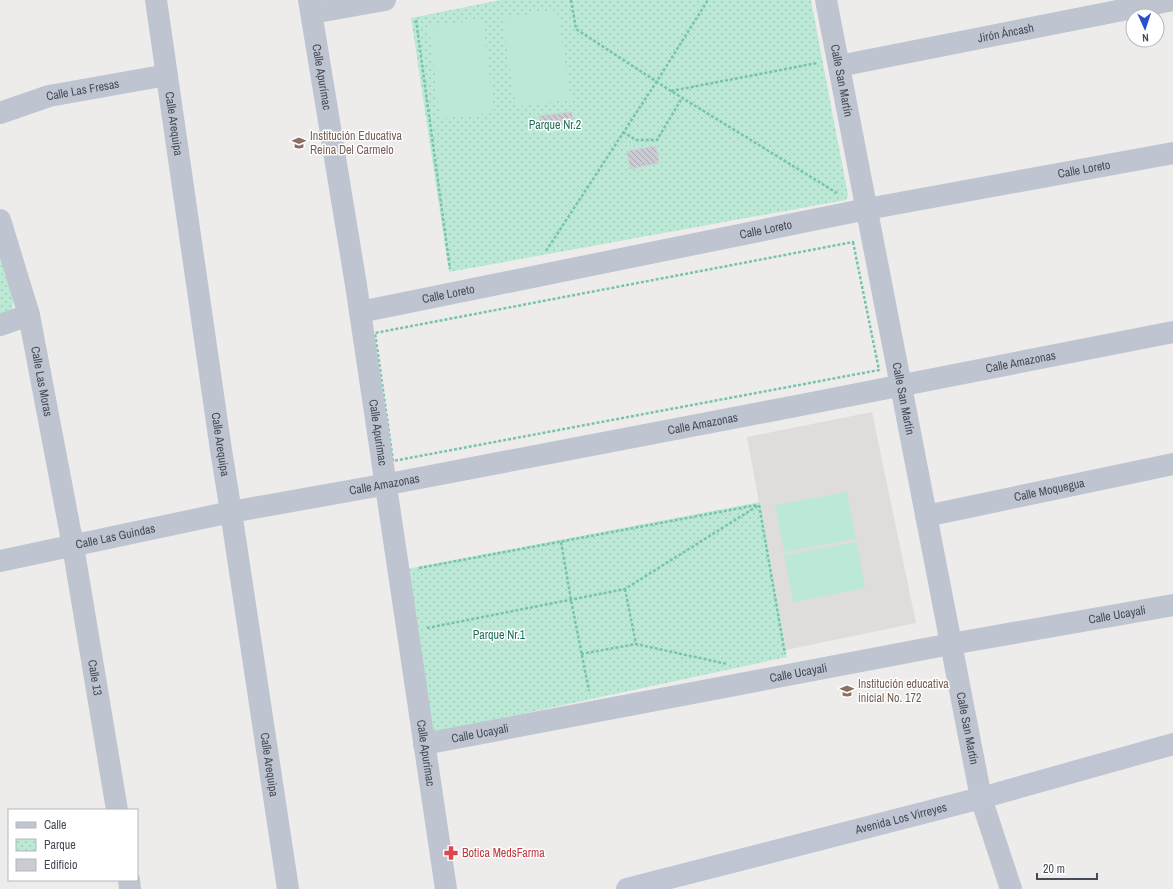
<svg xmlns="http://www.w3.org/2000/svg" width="1173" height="889" font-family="'Archivo Narrow',sans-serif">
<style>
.education{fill:#dfdddc}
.park{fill:url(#park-dots)}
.pitch{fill:#bce9d6}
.building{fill:url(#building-back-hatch);stroke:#d0d0d7}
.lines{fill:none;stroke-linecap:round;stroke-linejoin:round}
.path{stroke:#77c4ad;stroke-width:2.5;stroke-dasharray:3 2;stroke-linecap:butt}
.street{stroke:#bfc5d0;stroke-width:22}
.secondary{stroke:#bfc5d3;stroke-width:22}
.labels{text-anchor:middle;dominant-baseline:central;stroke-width:3;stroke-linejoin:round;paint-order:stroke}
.street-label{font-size:12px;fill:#454b57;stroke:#fff}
.park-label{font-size:12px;fill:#1e7057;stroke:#fff}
.education-label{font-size:12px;fill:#785e54;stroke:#fff;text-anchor:start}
.health-label{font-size:12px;fill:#be3a42;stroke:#fff;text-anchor:start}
</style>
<defs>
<pattern id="park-dots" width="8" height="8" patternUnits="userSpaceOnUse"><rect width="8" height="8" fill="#bce9d6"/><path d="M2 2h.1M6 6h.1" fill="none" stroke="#a3c9ba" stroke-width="1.8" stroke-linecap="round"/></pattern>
<pattern id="building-back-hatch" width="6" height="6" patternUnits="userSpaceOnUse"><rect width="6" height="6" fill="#cbccd3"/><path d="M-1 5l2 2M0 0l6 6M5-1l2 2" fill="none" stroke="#a7a8ae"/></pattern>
</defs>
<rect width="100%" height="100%" fill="#eeeceb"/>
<path class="education" d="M872 412 916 623 786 650 747 437Z"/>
<path class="park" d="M500 0H811L848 195 846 200 449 272 411 18Z
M0 255 14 297 12 311 0 315Z
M760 502 787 657 433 733 401 570Z"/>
<path class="pitch" d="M557 10 571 99 516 107 502 18Z
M483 20 494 113 440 119 429 26Z
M847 492 856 539 784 552 775 505Z
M857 542 865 588 793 602 784 555Z"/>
<path class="building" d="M572 112 573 126 541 130 539 116Z
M656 146 659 163 630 169 627 151Z"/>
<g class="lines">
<path class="path" d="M571 0 576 29 671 91 837 193
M416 20 450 269
M671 91 817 63
M623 132 636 140H657L682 98
M853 242 879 370 393 461 375 333Z
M546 251 657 81 708 0
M759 505 785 654
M561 542 571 600 589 691
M419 568 757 505
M625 589 636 644
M427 628 625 589 759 505
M581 654 636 644 727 664"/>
<g class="street">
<path id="s1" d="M156 0 221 450 231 512 288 889"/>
<path id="s2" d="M309 0 356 285 446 889"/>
<path id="s3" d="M826 0 981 798 1011 889"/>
<path d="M312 13 385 0"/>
<path id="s4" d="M839 66 1173 0"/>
<path id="s5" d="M0 113 49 96 167 75"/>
<path id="s6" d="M0 220 29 315 73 546 117 810"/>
<path id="s7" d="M360 312 867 209 1173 153"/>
<path d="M0 325 29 315"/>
<path id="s8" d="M926 516 1173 464"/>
<path id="s9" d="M0 561 231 512 399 482 791 407 1173 332"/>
<path id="s10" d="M424 744 951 644 1173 605"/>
<path d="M129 880 130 889"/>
</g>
<path class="secondary" id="s11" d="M627 889 981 798 1173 744"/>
</g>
<defs>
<symbol id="school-bare" viewBox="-9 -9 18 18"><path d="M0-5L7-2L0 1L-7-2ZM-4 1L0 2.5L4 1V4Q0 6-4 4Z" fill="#8d6e63" stroke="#fff" stroke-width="2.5" paint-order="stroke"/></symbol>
<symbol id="pharmacy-bare" viewBox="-9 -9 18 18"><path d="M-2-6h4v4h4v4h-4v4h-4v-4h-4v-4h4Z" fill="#e0444e" stroke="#fff" stroke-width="2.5" paint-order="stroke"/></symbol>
</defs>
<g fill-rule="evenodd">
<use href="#school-bare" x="289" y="133" width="20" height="20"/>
<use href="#school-bare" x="837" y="681" width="20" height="20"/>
<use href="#pharmacy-bare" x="441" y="843" width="20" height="20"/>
</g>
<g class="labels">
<g class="street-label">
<text stroke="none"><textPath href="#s4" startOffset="170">Jirón Áncash</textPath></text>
<text stroke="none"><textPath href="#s2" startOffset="78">Calle Apurímac</textPath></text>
<text stroke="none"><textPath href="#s3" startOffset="82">Calle San Martín</textPath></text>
<text stroke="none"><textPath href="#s5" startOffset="86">Calle Las Fresas</textPath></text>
<text stroke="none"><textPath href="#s1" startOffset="125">Calle Arequipa</textPath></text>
<text stroke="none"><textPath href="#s7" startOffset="738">Calle Loreto</textPath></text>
<text stroke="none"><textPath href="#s7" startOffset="414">Calle Loreto</textPath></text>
<text stroke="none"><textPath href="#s7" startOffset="90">Calle Loreto</textPath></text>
<text stroke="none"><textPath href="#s9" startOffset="1040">Calle Amazonas</textPath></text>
<text stroke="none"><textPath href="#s6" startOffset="167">Calle Las Moras</textPath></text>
<text stroke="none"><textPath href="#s3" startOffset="406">Calle San Martín</textPath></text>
<text stroke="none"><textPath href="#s9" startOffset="716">Calle Amazonas</textPath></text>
<text stroke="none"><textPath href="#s2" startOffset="438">Calle Apurímac</textPath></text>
<text stroke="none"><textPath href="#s1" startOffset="449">Calle Arequipa</textPath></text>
<text stroke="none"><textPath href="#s9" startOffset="392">Calle Amazonas</textPath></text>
<text stroke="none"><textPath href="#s8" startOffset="126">Calle Moquegua</textPath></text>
<text stroke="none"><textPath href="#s9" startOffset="118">Calle Las Guindas</textPath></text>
<text stroke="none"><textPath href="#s10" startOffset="705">Calle Ucayali</textPath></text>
<text stroke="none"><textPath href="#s10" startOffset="381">Calle Ucayali</textPath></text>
<text stroke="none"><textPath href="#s6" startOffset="468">Calle 13</textPath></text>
<text stroke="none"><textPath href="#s3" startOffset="742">Calle San Martín</textPath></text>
<text stroke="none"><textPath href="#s10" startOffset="57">Calle Ucayali</textPath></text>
<text stroke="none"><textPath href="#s2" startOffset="762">Calle Apurímac</textPath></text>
<text stroke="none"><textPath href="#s1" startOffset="773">Calle Arequipa</textPath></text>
<text stroke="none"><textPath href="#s11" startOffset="283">Avenida Los Virreyes</textPath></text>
</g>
<g class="park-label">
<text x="555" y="125">Parque Nr.2</text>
<text x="499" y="635">Parque Nr.1</text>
</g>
<g class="education-label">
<text x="310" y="136">Institución Educativa<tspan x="310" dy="14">Reina Del Carmelo</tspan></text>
<text x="858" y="684">Institución educativa<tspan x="858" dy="14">inicial No. 172</tspan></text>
</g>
<g class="health-label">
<text x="462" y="853">Botica MedsFarma</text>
</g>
</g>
<rect x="8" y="809" width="130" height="72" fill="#ffffff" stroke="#b5b7bc"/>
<rect x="16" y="822" width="20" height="6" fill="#bfc5d3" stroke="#b5b7bc"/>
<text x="44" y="829" font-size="12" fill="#454b57">Calle</text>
<rect x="16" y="839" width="20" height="12" fill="url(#park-dots)" stroke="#b5b7bc"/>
<text x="44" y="849" font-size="12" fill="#454b57">Parque</text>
<rect x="16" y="859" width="20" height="12" fill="#cbccd3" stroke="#b5b7bc"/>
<text x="44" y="869" font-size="12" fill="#454b57">Edificio</text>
<g transform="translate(1145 28) rotate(177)"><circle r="19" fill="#ffffff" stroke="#b5b7bc"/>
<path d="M0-3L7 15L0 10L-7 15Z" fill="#2850cb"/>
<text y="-6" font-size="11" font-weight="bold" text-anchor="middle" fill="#454b57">N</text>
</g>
<path d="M1037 873v6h60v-6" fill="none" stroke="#454b57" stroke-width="2"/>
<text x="1043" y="873" font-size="12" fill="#454b57" stroke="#ffffff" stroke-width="3" paint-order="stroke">20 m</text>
</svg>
